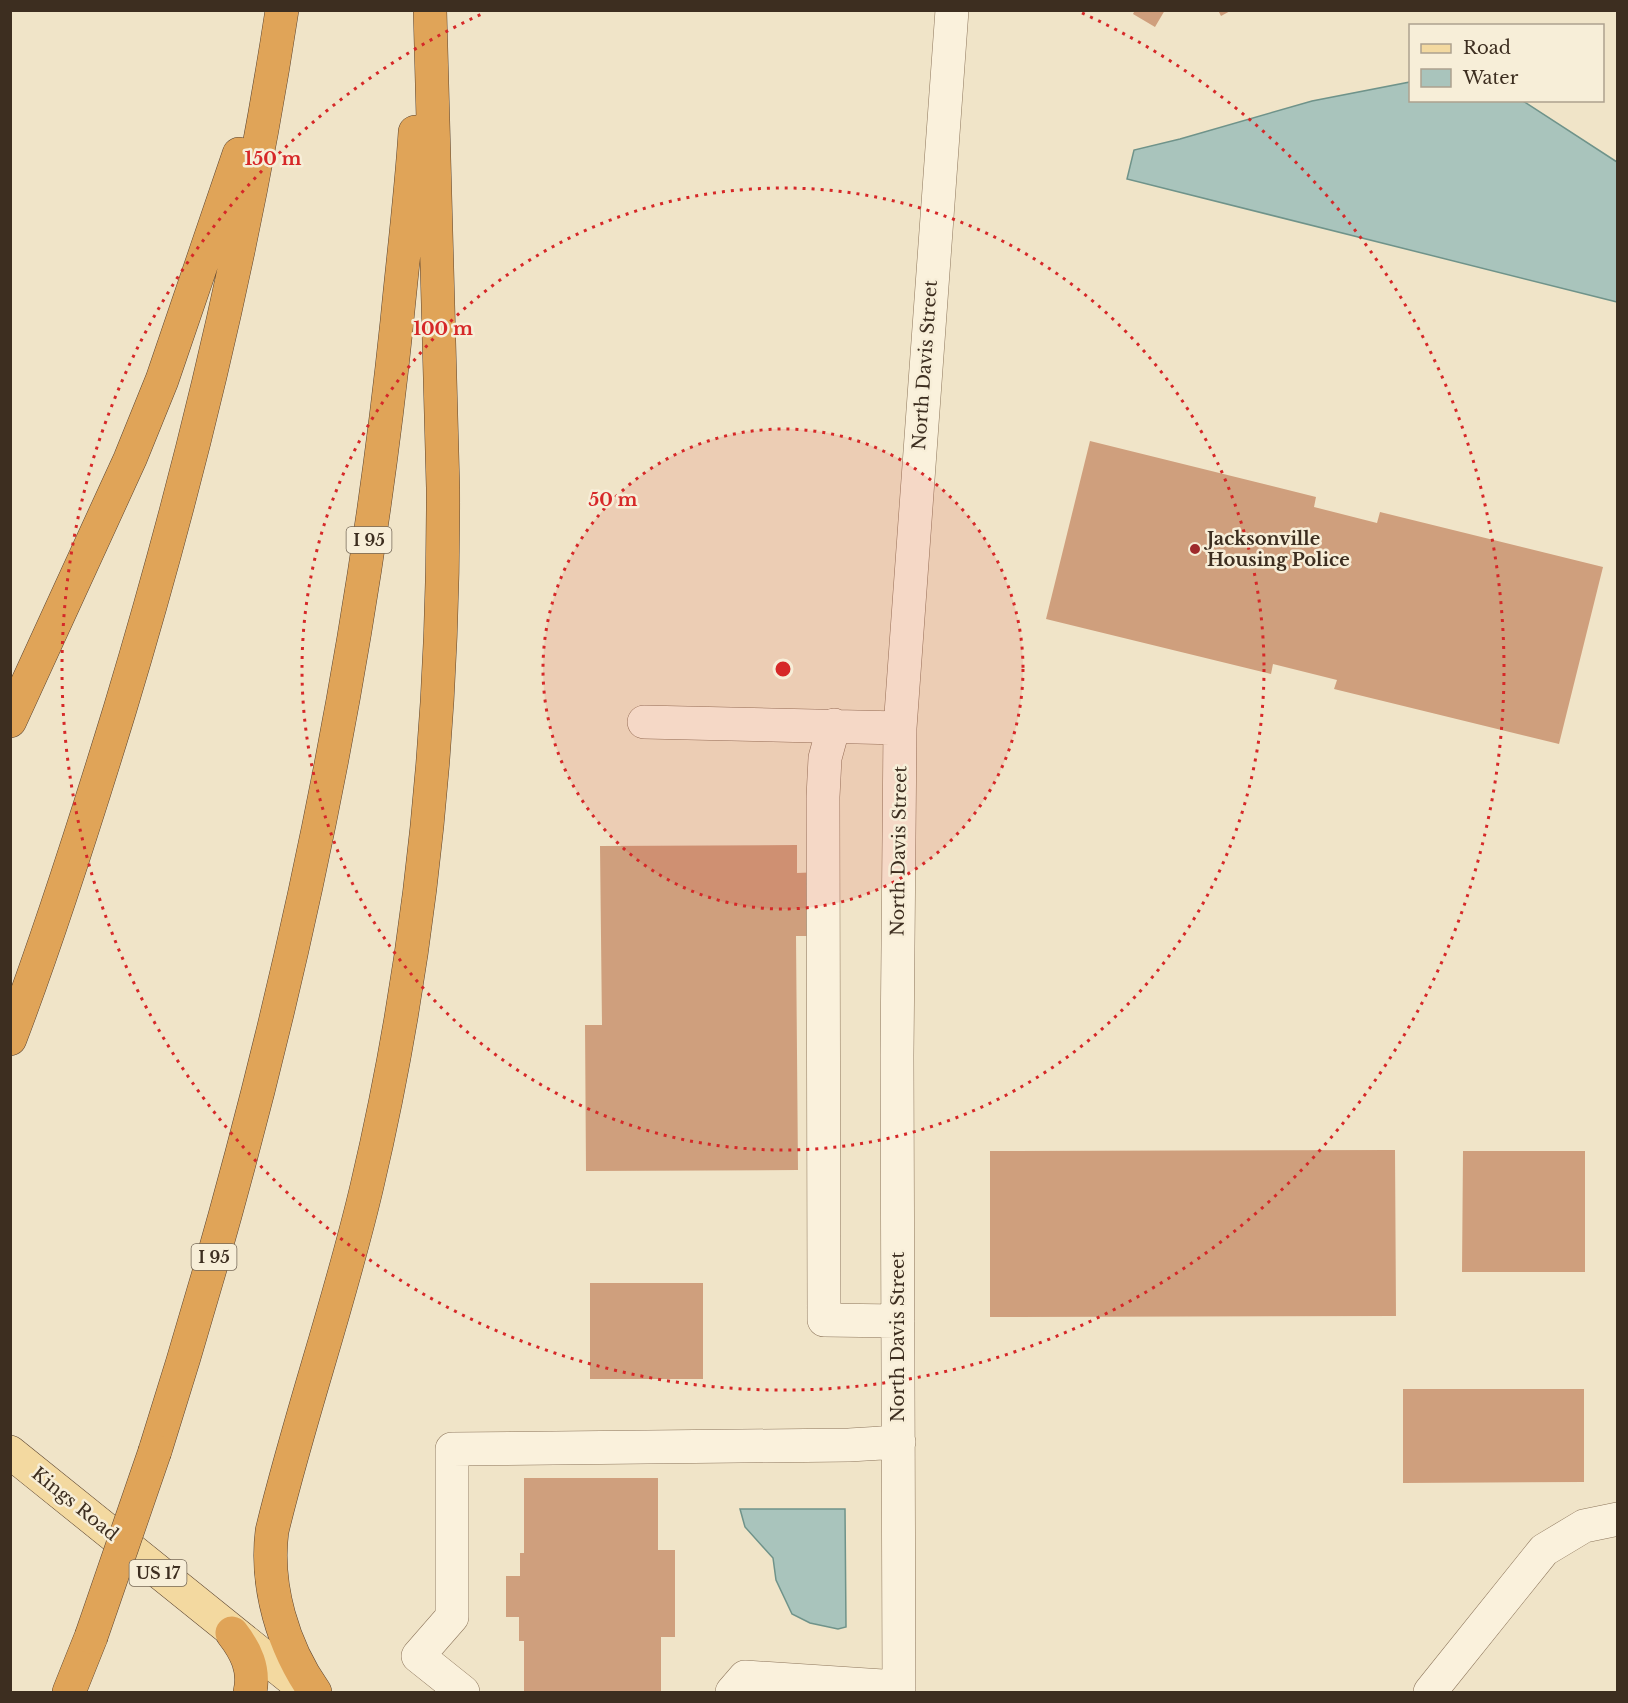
<svg xmlns="http://www.w3.org/2000/svg" width="1628" height="1703" font-family="'Libre Baskerville',serif">
<style>
.water{fill:#a9c4bc;stroke:#6f938a;stroke-width:1.5}
.building{fill:#cf9f7d}
.lines{fill:none;stroke-linecap:round;stroke-linejoin:round}
.minor-casing{stroke:#8d765c;stroke-width:34}
.major-casing{stroke:#5b4430;stroke-width:34}
.highway-casing{stroke:#5b4430;stroke-width:34}
.minor{stroke:#faf1dc;stroke-width:33}
.major{stroke:#f3d9a0;stroke-width:33}
.highway{stroke:#e0a458;stroke-width:33}
.highway-bridge-casing{stroke:#5b4430;stroke-width:34;stroke-linecap:butt}
.highway-bridge{stroke:#e0a458;stroke-width:33}
.ring{fill:none;stroke:#d62828;stroke-width:3;stroke-dasharray:3 6}
.poi-dot{fill:#9e2a2b;stroke:#f7eed8;stroke-width:2}
.labels{text-anchor:middle;dominant-baseline:central;stroke-width:5;stroke-linejoin:round;paint-order:stroke}
.shield{fill:#f7eed8;stroke:#756857;stroke-width:1.5}
.shield-label{font-size:16px;font-weight:bold;fill:#3d2e20}
.street-label{font-size:18px;fill:#3d2e20;stroke:#f7eed8}
.poi-label{font-size:18px;font-weight:bold;fill:#3d2e20;stroke:#f7eed8;text-anchor:start}
.centre{fill:#d62828;stroke:#f7eed8;stroke-width:3}
.ring-label{font-size:18px;text-anchor:middle;font-weight:bold;fill:#d62828;stroke:#f7eed8;stroke-width:5;stroke-linejoin:round;paint-order:stroke}
</style>
<rect width="100%" height="100%" fill="#f0e4c8"/>
<path class="water" d="M1410 82V100L1523 101 1617 162V302L1127 179 1134 150 1180 139 1312 101Z
M740 1509H845L846 1627 838 1629 810 1623 792 1614 776 1580 773 1558 745 1527Z"/>
<path class="building" d="M1135 10H1165L1155 27 1133 14Z
M1218 10H1232L1221 16Z
M1090 441 1316 497 1314 507 1377 523 1380 512 1603 567 1559 744 1334 689 1337 680 1273 664 1271 674 1046 619Z
M797 845V873L820 872V936H796L798 1170 586 1171 585 1025H602L600 846Z
M1395 1150 1396 1316 990 1317V1151Z
M1463 1151H1585V1272H1462Z
M590 1283H703V1379H590Z
M1403 1389H1584V1482L1403 1483Z
M524 1478H658V1550H675V1637H661V1692H524V1641H519V1617H506V1576H520V1553H524Z"/>
<g class="lines">
<defs>
<path id="minor" d="M644 722 900 728
M834 725 825 758 823 797 824 1320 898 1321
M463 1692 418 1656 452 1617V1449L849 1445 899 1442
M732 1692 745 1677 898 1687
M899 1692 897 1056 900 728 952 10
M1430 1692 1544 1550 1584 1526 1618 1519"/>
<path id="major" d="M10 1452 308 1692"/>
<path id="highway" d="M10 721 130 459 162 380 239 154
M10 1039C51 931 86 820 120 709 189 480 246 247 282 10
M155 1451C272 1083 357 705 397 321 403 258 411 195 415 132
M232 1633C246 1651 255 1669 250 1692
M69 1692 91 1637
M315 1692C283 1647 265 1586 272 1531 300 1415 340 1302 367 1186 421 957 444 722 443 488L430 10"/>
</defs>
<use href="#minor" class="minor-casing"/>
<use href="#major" class="major-casing"/>
<use href="#highway" class="highway-casing"/>
<use href="#minor" class="minor"/>
<use href="#major" class="major"/>
<use href="#highway" class="highway"/>
<defs>
<path id="highway-bridge" d="M91 1637 155 1451"/>
</defs>
<use href="#highway-bridge" class="highway-bridge-casing"/>
<use href="#highway-bridge" class="highway-bridge"/>
</g>
<circle cx="783" cy="669" r="240" fill="#d62828" fill-opacity=".12"/>
<g class="ring">
<circle cx="783" cy="669" r="240"/>
<circle cx="783" cy="669" r="481"/>
<path d="M1082 13A721 721 0 1 1 484 13"/>
</g>
<circle class="poi-dot" cx="1195" cy="549" r="6"/>
<g class="labels">
<g class="shield">
<rect x="346.5" y="527" width="45" height="26" rx="4.5"/>
<rect x="191.5" y="1244" width="45" height="26" rx="4.5"/>
<rect x="129.5" y="1560" width="57" height="26" rx="4.5"/>
</g>
<g class="shield-label">
<text x="369" y="540">I 95</text>
<text x="214" y="1257">I 95</text>
<text x="158" y="1573">US 17</text>
</g>
<g class="street-label">
<text transform="translate(925 365) rotate(-86)">North Davis Street</text>
<text transform="translate(899 851) rotate(-89)">North Davis Street</text>
<text transform="translate(898 1337) rotate(-90)">North Davis Street</text>
<text transform="translate(75 1504) rotate(39)">Kings Road</text>
</g>
<g class="poi-label">
<text x="1207" y="539">Jacksonville<tspan x="1207" dy="21">Housing Police</tspan></text>
</g>
</g>
<circle cx="783" cy="669" r="9" class="centre"/>
<g class="ring-label">
<text x="273" y="165">150 m</text>
<text x="443" y="335">100 m</text>
<text x="613" y="506">50 m</text>
</g>
<rect width="1628" height="1703" fill="none" stroke="#3d2e20" stroke-width="24"/>
<rect x="1409" y="24" width="195" height="78" fill="#f7eed8" stroke="#ada18e" stroke-width="1.5"/>
<rect x="1421" y="44" width="30" height="9" fill="#f3d9a0" stroke="#ada18e" stroke-width="1.5"/>
<text x="1463" y="54" font-size="18" fill="#3d2e20">Road</text>
<rect x="1421" y="69" width="30" height="18" fill="#a9c4bc" stroke="#ada18e" stroke-width="1.5"/>
<text x="1463" y="84" font-size="18" fill="#3d2e20">Water</text>
</svg>
